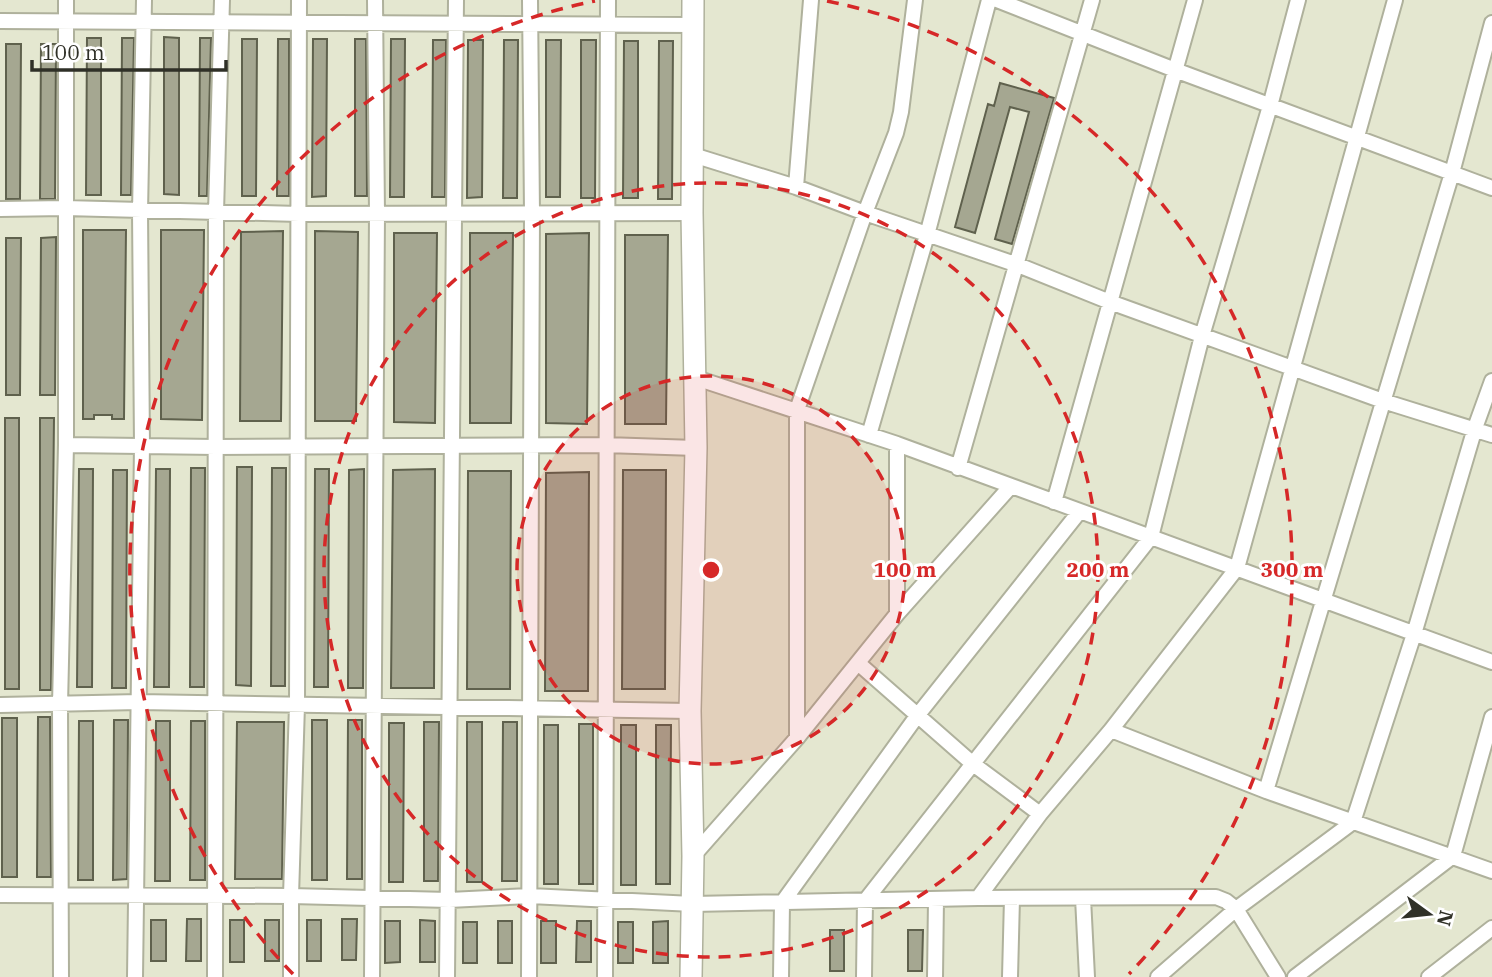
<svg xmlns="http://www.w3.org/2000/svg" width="1492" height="977" font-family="'IBM Plex Serif',serif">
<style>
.building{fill:#a5a791;stroke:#5f614d;stroke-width:2}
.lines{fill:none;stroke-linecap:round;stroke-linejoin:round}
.street-casing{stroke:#afb19c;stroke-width:18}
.secondary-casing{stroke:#afb19c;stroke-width:24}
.street{stroke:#fff;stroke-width:14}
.secondary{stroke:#fff;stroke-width:21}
.ring{fill:none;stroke:#d62828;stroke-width:3.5;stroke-dasharray:12 9}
.centre{fill:#d62828;stroke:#fff;stroke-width:3.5}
.ring-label{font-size:21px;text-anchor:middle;font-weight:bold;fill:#d62828;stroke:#fff;stroke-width:6;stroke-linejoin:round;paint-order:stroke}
</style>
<rect width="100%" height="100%" fill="#e4e7d0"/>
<path class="building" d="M164 37 179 38V195L164 194Z
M87 38H101V195H86Z
M122 38H134L131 195H121Z
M200 38H211L207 196H199Z
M242 39H257L256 196H242Z
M278 39H289V196H277Z
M313 39H327L326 196 312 197Z
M355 39H366L367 196H355Z
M391 39H405L404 197H390Z
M433 40H446L445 197H432Z
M468 40H483L482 197 467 198Z
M504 40H518L517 198H503Z
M546 40H561L560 197H546Z
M581 40H596L595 198H581Z
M624 41H638V198H623Z
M659 41H673L672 199H658Z
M6 44H21L20 199H6Z
M41 44H56L55 199H40Z
M1000 83 1054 98 1012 244 995 239 1029 112 1010 107 975 233 955 227 988 104 994 106Z
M83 230H126L124 419H112V415H94V419H83Z
M161 230H204L202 420 161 419Z
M283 231 281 421H240L241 232Z
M315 231 358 232 356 421H315Z
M394 233H437L435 423 394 422Z
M470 233H513L511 423H470Z
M589 233 587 424 546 423V234Z
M625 235H668L666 424H625Z
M56 237 55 395H40L41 238Z
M6 238H21L20 395H6Z
M5 418H19V689H5Z
M40 418H54L51 690H40Z
M237 467H252L251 686 236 685Z
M191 468H205L204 687H190Z
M272 468H286L285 686H271Z
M79 469H93L92 687H77Z
M156 469H170L169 687H154Z
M315 469H329L328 687H314Z
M364 469 363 688H348L349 470Z
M435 469 434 688H391L393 470Z
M113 470H127L126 688H112Z
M623 470H666L665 689H622Z
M468 471H511L510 689H467Z
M589 472 588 691H545L546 473Z
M38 717H50L51 877H37Z
M2 718H17V877H2Z
M114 720H128L127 879 113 880Z
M312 720H327V880H312Z
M348 720H362V879H347Z
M79 721H93V880H78Z
M156 721H170V881H155Z
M191 721H205V880H190Z
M237 722H284L282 879H235Z
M424 722H439L438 881H424Z
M467 722H482V882H467Z
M503 722H517V881H502Z
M389 723H404L403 882H389Z
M579 724H593V884H579Z
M544 725H558V884H544Z
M621 725H636V885H621Z
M656 725H671L670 884H656Z
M187 919H201V961H186Z
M342 919H357L356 960H342Z
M151 920H166V961H151Z
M230 920H244V962H230Z
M265 920H279V961H265Z
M307 920H321V961H307Z
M420 920 435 921V962H420Z
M385 921H400V962L385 963Z
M498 921H512V963H498Z
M541 921H556V963H541Z
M577 921H591V962H576Z
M668 921V963H653V922Z
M463 922H477V963H463Z
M618 922H633V963H618Z
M830 930H844V971H830Z
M908 930H923L922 971H908Z"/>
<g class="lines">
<defs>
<path id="street" d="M997 0 1175 70 1492 188
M0 21 693 25
M693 155 796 187 865 213 1018 265 1110 302 1383 401 1492 435
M796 187 811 0
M0 209 65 208 299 214 692 213
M696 378 897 444 1492 662
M869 435 927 235 989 0
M66 445 216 447 605 445 696 448
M958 468 1092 0
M1054 502 1195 0
M897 614V444
M858 663 973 764 1040 814
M0 705 139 702 690 711
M1111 730 1266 791 1492 871
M797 738V410L865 213 896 133 901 112 915 0
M1266 791 1452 173 1492 23
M693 856 797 738 897 614 1011 486
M0 895 291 896 449 900 530 896 693 904 978 898 1216 897 1226 901 1236 909 1278 977
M978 898 1040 814 1111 730 1237 568 1395 0
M1083 898 1087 977
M61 977 60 705 66 445V0
M135 977 142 445 140 212 144 0
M215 977 216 212 222 0
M291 977V896L297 705 299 0
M372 977 377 214 375 0
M447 977 456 0
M529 977 532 213 530 0
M605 977 608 0
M781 977 782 903 917 716 1080 511
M864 977 865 901 1151 537 1202 336 1270 106 1298 0
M935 977 936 899
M1010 977 1012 898
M1158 977 1236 909 1353 822 1414 634 1475 428 1492 381
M1295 977 1453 856 1492 717
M1429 977 1492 928"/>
<path id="secondary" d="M691 977 693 856 690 711 696 448 692 213 693 0"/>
</defs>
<use href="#street" class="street-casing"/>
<use href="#secondary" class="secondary-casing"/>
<use href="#street" class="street"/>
<use href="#secondary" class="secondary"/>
</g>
<circle cx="711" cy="570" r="194" fill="#d62828" fill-opacity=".12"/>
<g class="ring">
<circle cx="711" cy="570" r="194"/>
<circle cx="711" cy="570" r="387"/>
<path d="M293 974A581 581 0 0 1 595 1M827 1A581 581 0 0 1 1129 974"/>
</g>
<circle cx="711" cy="570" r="10" class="centre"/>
<g class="ring-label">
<text x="905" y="577">100 m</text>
<text x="1098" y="577">200 m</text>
<text x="1292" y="577">300 m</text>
</g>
<g transform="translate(1429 914) rotate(105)" stroke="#ffffff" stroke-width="5" paint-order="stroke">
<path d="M0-5L12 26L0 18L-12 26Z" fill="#2f3027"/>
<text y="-10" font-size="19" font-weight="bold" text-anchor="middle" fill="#2f3027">N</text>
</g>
<path d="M32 60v10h194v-10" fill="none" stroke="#2f3027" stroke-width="3.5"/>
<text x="42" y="60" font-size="21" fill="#2f3027" stroke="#ffffff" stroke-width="5" paint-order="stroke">100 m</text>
</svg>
